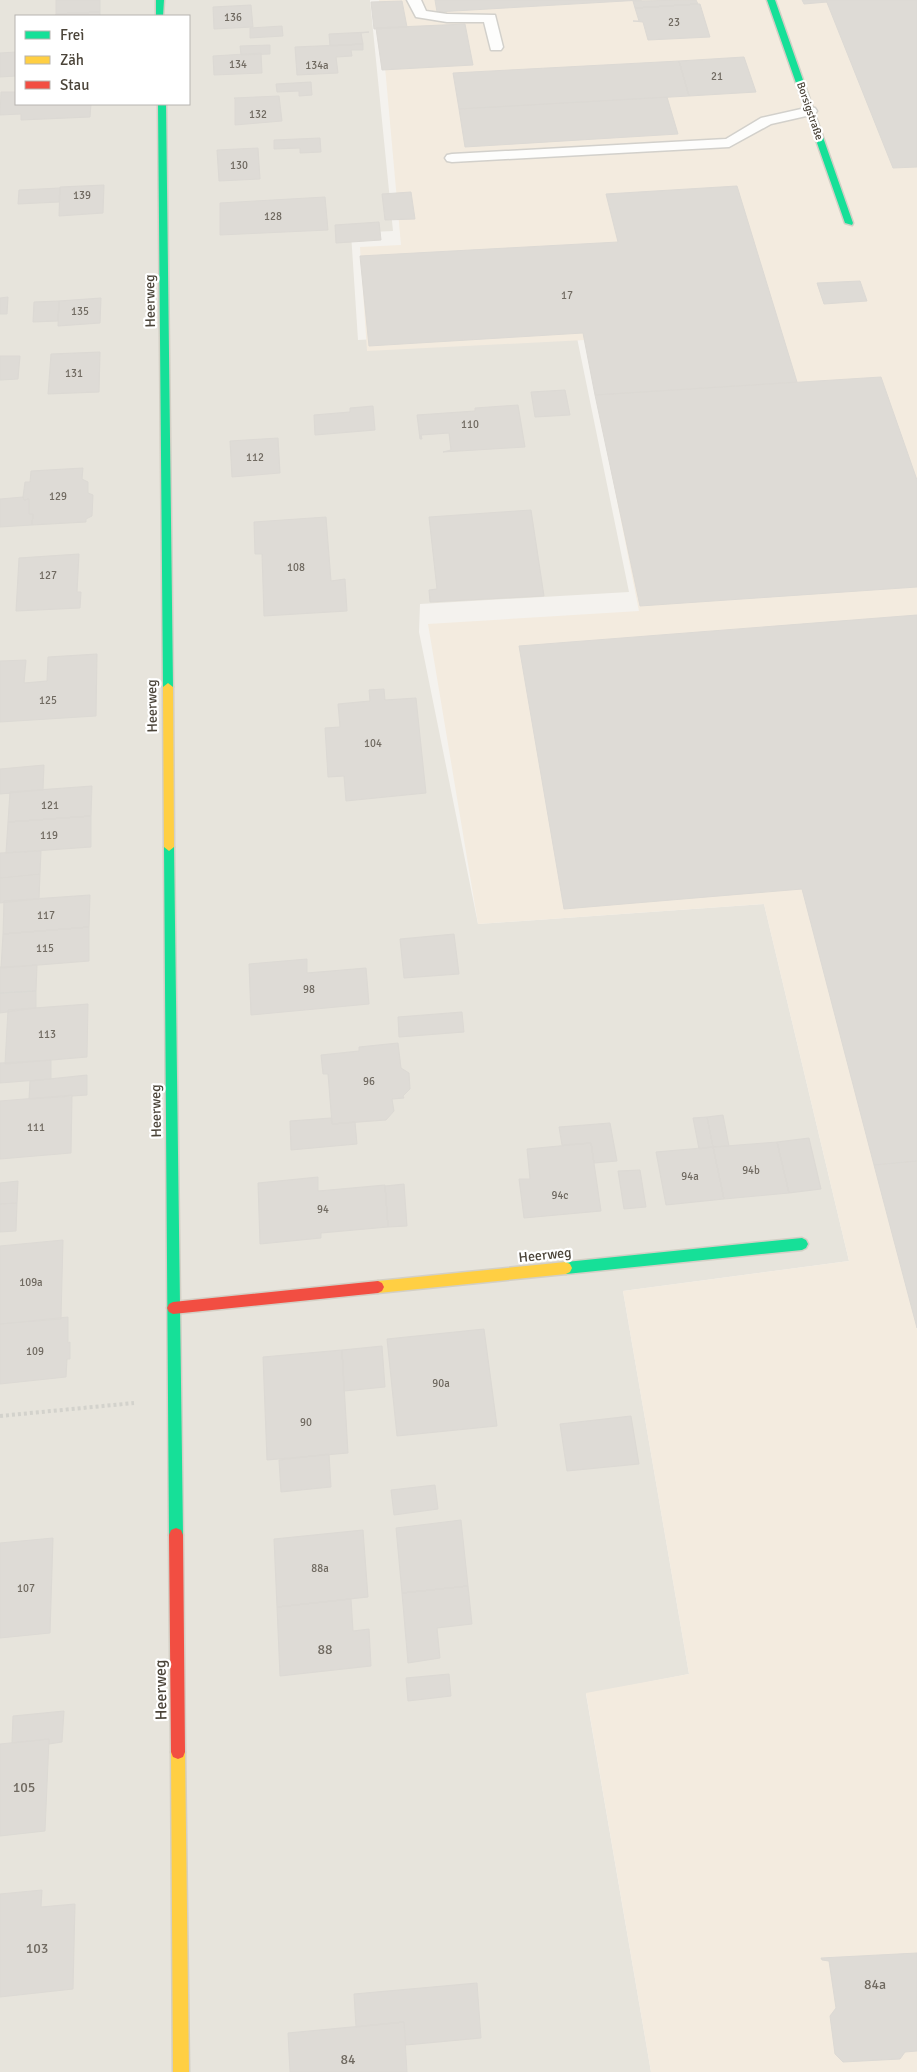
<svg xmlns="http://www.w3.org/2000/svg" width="917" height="2072" font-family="Signika,sans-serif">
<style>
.residential{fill:#e7e4dc;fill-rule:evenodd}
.commercial{fill:#f3ebdf}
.building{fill:#dedbd6;stroke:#dcd9d4}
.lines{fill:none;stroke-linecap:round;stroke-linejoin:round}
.lane-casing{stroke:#d2d0cb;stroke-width:3}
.fast-casing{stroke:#d3cfc5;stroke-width:3}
.slow-casing{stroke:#d3cfc5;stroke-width:3}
.jam-casing{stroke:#d3cfc5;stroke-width:3}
.path{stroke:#d3d2cc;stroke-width:4;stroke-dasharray:3 3;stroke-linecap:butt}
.lane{fill:#fdfdfc;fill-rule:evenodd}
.fast{fill:#16e098;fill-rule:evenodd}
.slow{fill:#ffcf43;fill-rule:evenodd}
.jam{fill:#f24e42;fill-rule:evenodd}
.labels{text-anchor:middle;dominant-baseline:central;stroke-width:4.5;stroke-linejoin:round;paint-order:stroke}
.number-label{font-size:11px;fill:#706a61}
.far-street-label{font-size:11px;fill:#4b4439;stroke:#fff}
.street-label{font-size:14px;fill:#4b4439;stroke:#fff}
.near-number-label{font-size:14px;fill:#706a61}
.near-street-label{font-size:16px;fill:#4b4439;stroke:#fff}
</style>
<rect width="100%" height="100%" fill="#f4f2ee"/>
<path class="residential" d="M0 0H370L393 231 351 233 358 340 575 328 629 592 420 604 419 632 478 924 764 904 849 1261 623 1291 689 1674 586 1694 651 2072H0ZM16 16H189V104H16Z"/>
<path class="commercial" d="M379 0H917V2072H651L586 1693 689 1674 623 1291 849 1261 764 904 478 924 428 624 639 611 585 340 367 351 360 247 401 245Z"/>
<path class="building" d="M56 0H100V12L56 14Z
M435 0H642L437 12Z
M696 0 698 4 635 8 633 1Z
M802 0H826L827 2 804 4Z
M826 0H917V167L893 168Z
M402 1 407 27 374 29 371 2Z
M698 4H700L710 37 648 40 643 22 633 21H639L635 8Z
M251 5 253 27 214 29 213 7Z
M100 12V16H55L56 14Z
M465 24 473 65 382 70 376 28Z
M282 26 283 36 250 38V28Z
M369 32 361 33 363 44 330 46 329 34Z
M363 44V50H351L352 56 336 57 338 73 297 75 295 47Z
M270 45V54L241 55 240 46Z
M16 52V76L0 77V53Z
M261 53 262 73 214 75 213 56Z
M744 57 756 92 689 96 679 61Z
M679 61 689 96 459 109 453 73Z
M311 82 312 95 299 96V91L277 92 276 84Z
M1 92H16V104H91L90 117 21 120V114L0 115Z
M279 96 282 121 235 125V99L234 98Z
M667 97 678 134 465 147 459 109Z
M320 138 321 152 300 153V148L274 149V140Z
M258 148 260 179 219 181 217 150Z
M104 185 103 213 59 216 60 187Z
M737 186 797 382 595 395 583 333 369 346 360 256 618 242 606 194Z
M60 188 59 202 18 204 19 190Z
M411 192 415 219 385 220 382 194Z
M325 197 328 230 220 235V203Z
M379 222 381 240 336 243 335 225Z
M860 281 867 301 824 304 817 283Z
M8 297 7 314H0V298Z
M101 298 100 323 58 326 59 301Z
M59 301 58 321 33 322 34 302Z
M100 352 99 392 48 394 51 354Z
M0 356H20L18 379 0 380Z
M881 377 917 480V587L640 606 595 395Z
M565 390 570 415 535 417 531 392Z
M518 405 525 447 443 452 451 450 449 433 421 435 422 439H420L417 415 475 411V408Z
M373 406 375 430 315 435 314 415 350 412V408Z
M278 438 280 473 232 477 230 441Z
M83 468 82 479 88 482V493L93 495 92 516 86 519V522L32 525 33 514H29V499L24 500 23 497 25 482H30L31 471Z
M23 497 24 500 29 499V514H33L32 525 0 527V499Z
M531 510 544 596 430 602 429 590 437 589 429 517Z
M326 517 331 581 345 579 347 611 264 616 262 554H255L254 522Z
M79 554 77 592H81L80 608 16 611 19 558Z
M917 615V1161L874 1165 802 889 564 909 519 646Z
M97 654 96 716 0 722V661L26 660 24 683 47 681 48 657Z
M384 689 385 700 416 698 426 793 346 801 344 776 328 777 325 728 340 727 338 704 370 701 369 690Z
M44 765 43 790 0 794V769Z
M92 786 91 816 8 822 10 792Z
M91 816V847L6 853 8 822Z
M41 851 40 874 0 878V853Z
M40 874 39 899 0 903V878Z
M90 895 89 927 3 934 4 901Z
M89 927V961L1 968 3 934Z
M454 934 459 974 404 978 400 939Z
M307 959V973L366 968 369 1004 251 1015 249 964Z
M37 965 36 991 0 993V967Z
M36 991V1008L0 1013V993Z
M88 1004 87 1057 5 1064 8 1010Z
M462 1012 464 1032 399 1037 398 1017Z
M398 1043 401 1068 409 1073 410 1089 403 1096 404 1098 392 1099 394 1111 386 1120 332 1124 328 1074H323L321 1055 359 1051V1047Z
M51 1060V1079L0 1083V1063Z
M87 1075V1095L29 1099 30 1081Z
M72 1095 71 1153 0 1159V1101Z
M723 1115 729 1146 713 1147 707 1117Z
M707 1117 713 1147 699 1149 693 1118Z
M331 1118 332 1124 355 1122 357 1144 291 1150 290 1121Z
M610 1123 617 1161 594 1163 591 1143 562 1145 559 1127Z
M809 1138 821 1189 789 1193 777 1142Z
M777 1142 789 1193 724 1199 713 1147Z
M591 1143 601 1211 524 1218 519 1179H530L527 1149Z
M713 1147 724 1199 666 1205 656 1152Z
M917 1161V1328L874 1165Z
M640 1170 646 1207 624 1209 618 1171Z
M318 1177V1191L385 1185 388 1227 321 1233V1238L260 1244 258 1183Z
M18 1181 17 1203 0 1204V1183Z
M404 1184 407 1226 388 1227 385 1186Z
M17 1203 16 1231 0 1232V1204Z
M63 1240 61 1319 0 1324V1246Z
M68 1317V1343L70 1342V1359H67L66 1377 0 1384V1324Z
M484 1329 497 1426 397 1436 387 1339Z
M382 1346 385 1387 344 1391 342 1350Z
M342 1350 348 1453 267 1460 263 1357Z
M631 1416 639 1464 567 1471 560 1424Z
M329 1454 331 1487 281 1492 279 1460Z
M435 1485 438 1509 394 1515 391 1490Z
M461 1520 468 1586 402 1593 396 1528Z
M363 1530 368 1597 277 1607 274 1539Z
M53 1538 50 1633 0 1638V1543Z
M468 1586 472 1624 437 1628 440 1658 408 1663 402 1593Z
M351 1599 353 1631 369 1629 371 1666 280 1676 277 1607Z
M449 1674 451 1696 408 1701 406 1678Z
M64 1711 62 1742 49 1744V1739L12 1743 13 1716Z
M49 1739 45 1831 0 1836V1744Z
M42 1890 41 1907 75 1904 73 1989 0 1997V1894Z
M917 1953V2051L905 2052 900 2059 843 2062 835 2054 830 2016 836 2008 829 1961 822 1960 821 1958Z
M477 1983 481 2038 406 2045 404 2022 356 2027 354 1994Z
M404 2022 407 2072H290L288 2033Z"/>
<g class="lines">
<defs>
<path id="lane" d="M407 0H421L426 11 447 14 495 15 503 47 501 50H491L484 22H447L416 17Z
M810 107 815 108 817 111 815 114 771 124 729 147 452 162 447 161 445 158 447 155 452 154 726 139 761 118Z"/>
<path id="fast" d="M156 0H164L163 16H156Z
M767 0H775L853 223 852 225 845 223Z
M158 104H166L173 687 168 691 163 687Z
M169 843 174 847 183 1535 181 1540 176 1542 171 1540 169 1535 164 847Z
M802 1238 806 1240 808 1244 806 1248 802 1250 566 1274 562 1272 560 1268 562 1264 566 1262Z"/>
<path id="slow" d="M168 683 173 687 174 847 169 851 164 847 163 687Z
M566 1262 570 1264 572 1268 570 1272 566 1274 378 1293 374 1291 372 1287 374 1283 378 1281Z
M178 1745 183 1747 185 1752 189 2072H173L171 1752 173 1747Z"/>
<path id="jam" d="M378 1281 382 1283 384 1287 382 1291 378 1293 173 1314 169 1312 167 1308 169 1304 173 1302Z
M176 1528 181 1530 183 1535 185 1752 183 1757 178 1759 173 1757 171 1752 169 1535 171 1530Z"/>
</defs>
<use href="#lane" class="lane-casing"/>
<use href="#fast" class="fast-casing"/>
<use href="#slow" class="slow-casing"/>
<use href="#jam" class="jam-casing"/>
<path class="path" d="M0 1416 134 1403"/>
<use href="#lane" class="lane"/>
<use href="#fast" class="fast"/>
<use href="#slow" class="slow"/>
<use href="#jam" class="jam"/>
</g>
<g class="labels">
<g class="number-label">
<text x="233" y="17">136</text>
<text x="674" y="22">23</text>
<text x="238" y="64">134</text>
<text x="317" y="65">134a</text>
<text x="717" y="76">21</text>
<text x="258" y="114">132</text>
<text x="239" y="165">130</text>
<text x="82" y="195">139</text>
<text x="273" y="216">128</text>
<text x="567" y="295">17</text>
<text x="80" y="311">135</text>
<text x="74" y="373">131</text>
<text x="470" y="424">110</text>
<text x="255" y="457">112</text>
<text x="58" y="496">129</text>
<text x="296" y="567">108</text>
<text x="48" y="575">127</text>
<text x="48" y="700">125</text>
<text x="373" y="743">104</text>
<text x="50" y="805">121</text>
<text x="49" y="835">119</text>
<text x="46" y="915">117</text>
<text x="45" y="948">115</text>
<text x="309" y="989">98</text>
<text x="47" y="1034">113</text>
<text x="369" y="1081">96</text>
<text x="36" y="1127">111</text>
<text x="751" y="1170">94b</text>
<text x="690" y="1176">94a</text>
<text x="560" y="1195">94c</text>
<text x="323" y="1209">94</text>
<text x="31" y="1282">109a</text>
<text x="35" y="1351">109</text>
<text x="441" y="1383">90a</text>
<text x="306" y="1422">90</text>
<text x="320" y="1568">88a</text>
<text x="26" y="1588">107</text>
</g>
<g class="far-street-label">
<text transform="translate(810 111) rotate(71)">Borsigstraße</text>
</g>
<g class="street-label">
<text transform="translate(150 301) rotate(-91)">Heerweg</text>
<text transform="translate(152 706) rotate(-91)">Heerweg</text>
<text transform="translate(156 1111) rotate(-91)">Heerweg</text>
<text transform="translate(545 1255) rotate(-6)">Heerweg</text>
</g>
<g class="near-number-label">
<text x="325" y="1649">88</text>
<text x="24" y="1787">105</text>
<text x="37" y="1948">103</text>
<text x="875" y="1984">84a</text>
<text x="348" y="2059">84</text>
</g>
<g class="near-street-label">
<text transform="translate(161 1690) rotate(-91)">Heerweg</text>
</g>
</g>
<rect x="15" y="15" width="175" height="90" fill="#ffffff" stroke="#b7b4b0"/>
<rect x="25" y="31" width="25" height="8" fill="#16e098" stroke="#b7b4b0"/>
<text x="60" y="40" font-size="15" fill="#4b4439">Frei</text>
<rect x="25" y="56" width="25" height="8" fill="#ffcf43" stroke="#b7b4b0"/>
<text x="60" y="65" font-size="15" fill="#4b4439">Zäh</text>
<rect x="25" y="81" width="25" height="8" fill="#f24e42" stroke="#b7b4b0"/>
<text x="60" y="90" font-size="15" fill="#4b4439">Stau</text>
</svg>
